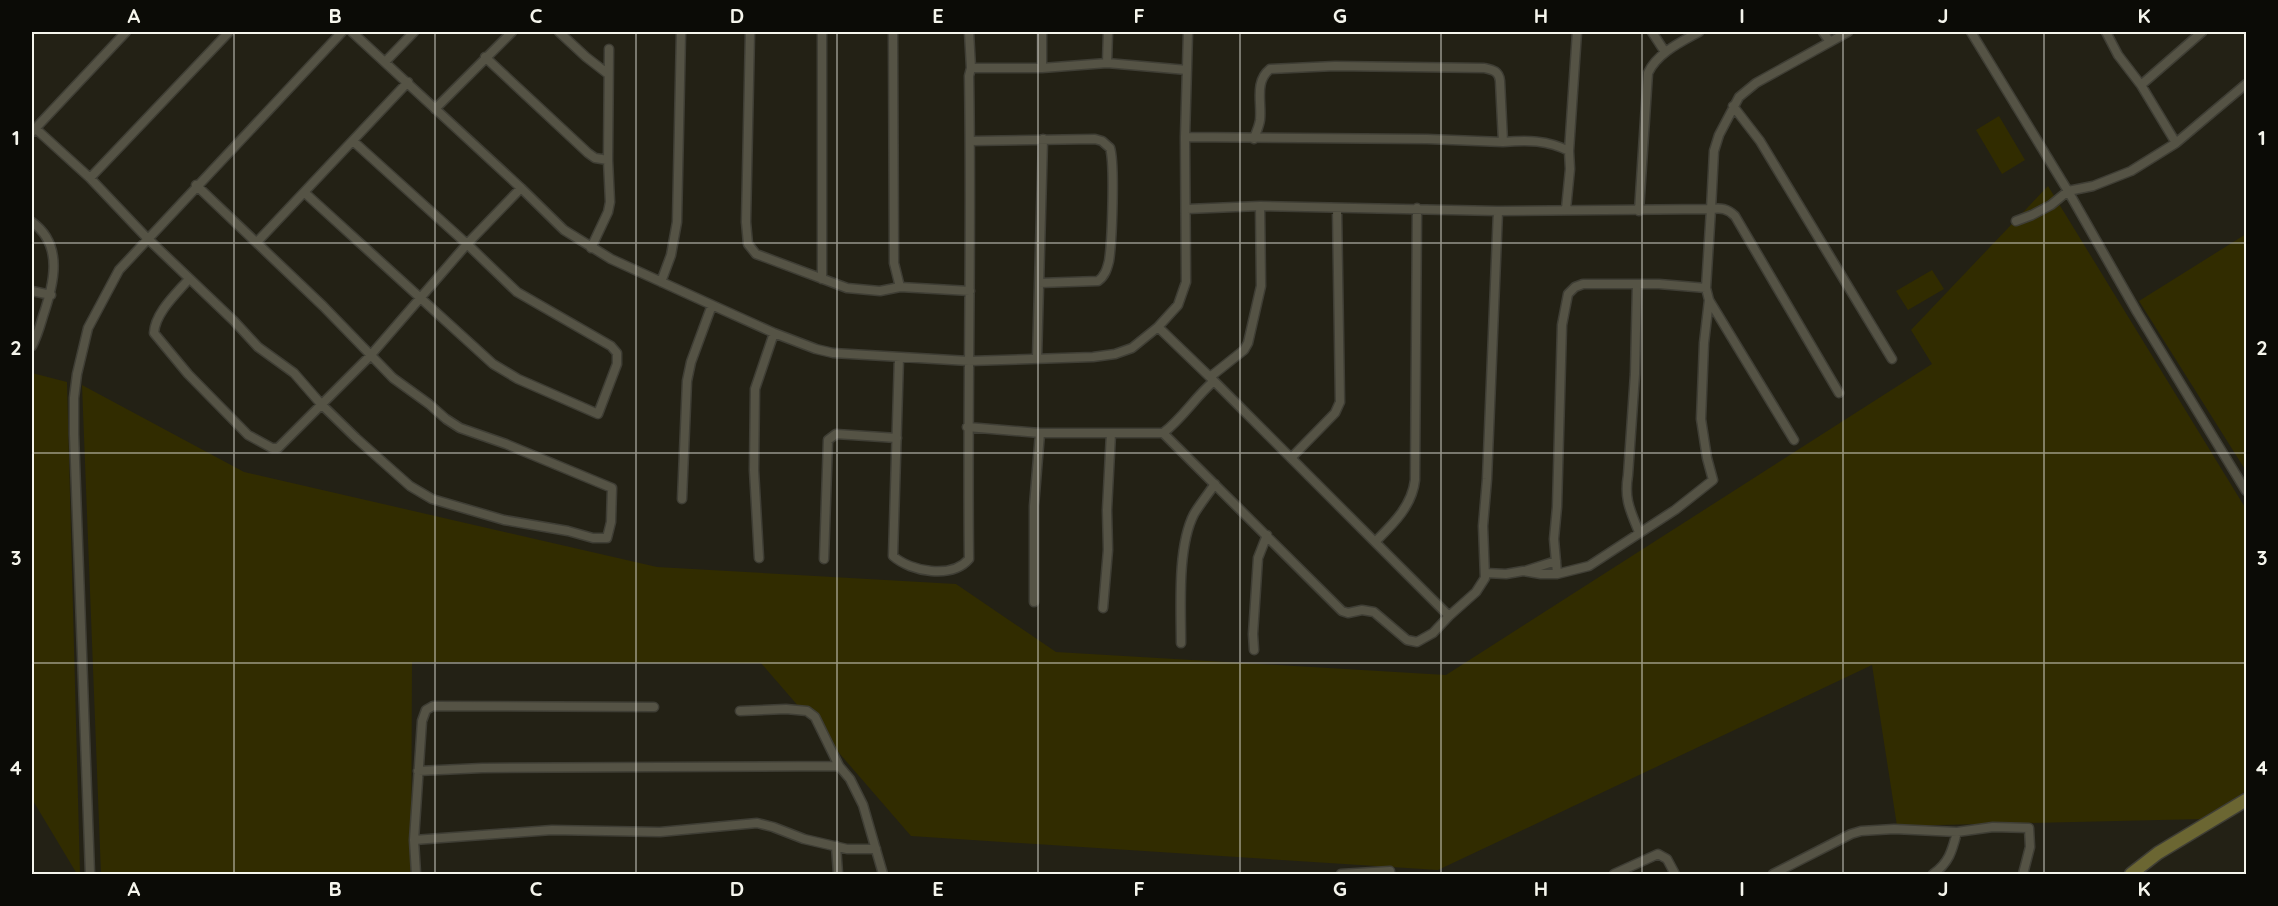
<svg xmlns="http://www.w3.org/2000/svg" width="2278" height="906" font-family="Quicksand,sans-serif">
<style>
.green{fill:#312c00}
.lines{fill:none;stroke-linecap:round;stroke-linejoin:round}
.street-casing{stroke:#3f3e35;stroke-width:11}
.secondary-casing{stroke:#3f3e35;stroke-width:15}
.street{stroke:#555345;stroke-width:8}
.secondary{stroke:#6b6632;stroke-width:12}
.grid{fill:none;stroke:#f5f5ec;stroke-width:1.5;stroke-opacity:0.55}
.neatline{fill:none;stroke:#f5f5ec;stroke-width:2}
.grid-label{font-size:20px;text-anchor:middle;font-weight:bold;fill:#f5f5ec}
</style>
<rect width="100%" height="100%" fill="#232115"/>
<path class="green" d="M1999 116 2025 160 2002 174 1976 130Z
M2048 186 2246 509V791L2203 819 1897 826 1872 665 1438 870 911 836 761 663 412 662 411 874H101L82 385 244 472 657 567 956 584 1056 652 1446 675 1932 364 1911 330Z
M2246 234V471L2139 301Z
M1932 270 1944 289 1908 310 1896 291Z
M32 373 67 382 80 874H77L32 799Z"/>
<g class="lines">
<defs>
<path id="street" d="M352 32 521 188 564 230 611 259 712 305 774 333 816 349 833 353 969 361 1093 357 1115 354 1132 348 1158 327 1178 305 1186 282 1185 137 1188 32
M559 32 586 57 608 74
M750 32 746 222 748 244 756 254 847 288 880 291 900 287 970 291
M822 32V279
M893 32 894 263 900 287
M969 32 971 68
M1652 32 1665 52
M1823 32 1830 42
M1971 32 2068 191 2137 312 2246 491
M2106 32 2118 55 2141 85 2176 143
M485 57 588 153 595 158 608 160
M385 62 414 32
M1107 63 1108 32
M1042 68V32
M2141 85 2202 32
M1733 106 1760 141 1892 359
M435 109 512 32
M36 129 90 178 147 238 234 321 258 347 294 373 321 404 356 438 410 486 432 499 504 520 568 531 593 538H607L611 522 612 488 506 444 460 428 446 419 429 404 393 378 323 306 196 185
M32 132 126 32
M1185 137 1427 139 1503 142
M1254 139C1256 132 1259 127 1260 120 1262 102 1254 82 1270 69L1335 66 1484 68C1493 70 1499 71 1500 81L1503 142C1528 140 1547 140 1569 151L1570 169 1566 209
M970 141 1095 139 1102 141 1110 148C1115 164 1112 242 1109 261 1107 269 1105 276 1098 281L1039 283
M1569 151 1577 32
M90 178 229 32
M305 193 493 364 518 379 598 414 617 364V353L611 346 517 292 467 244 353 141
M1187 209 1260 206 1498 211 1711 209 1714 151 1719 135 1739 97 1756 83 1848 32
M1639 211 1648 73C1657 53 1681 42 1699 32
M2016 221 2032 215 2051 205 2068 191 2093 186 2131 171 2176 143 2246 84
M32 222C64 245 54 284 43 316 40 326 37 337 32 346
M257 242 408 82
M591 248 608 212 610 202 608 160 609 49
M189 279C176 294 155 313 154 333L188 374 248 435 272 448H278L370 356 467 244 521 188
M661 282 671 255 677 222 681 32
M1637 285 1635 374 1628 475C1624 499 1630 510 1639 532
M32 291 51 295
M1158 327 1212 379
M899 357 893 556C911 572 952 579 969 559 967 398 972 237 969 76L971 68H1042L1107 63 1187 70
M1037 359 1043 139
M1210 377 1244 350 1248 343 1261 286 1260 206
M967 427 1040 433H1163L1342 611 1348 613 1362 610 1374 612 1407 640 1417 642 1433 633 1449 616 1476 592 1485 578 1483 526 1487 479 1498 211
M1163 433C1183 418 1195 397 1214 381L1449 616
M1794 440 1709 300 1706 288 1711 209C1721 208 1727 208 1735 216L1839 393
M1291 458 1335 413 1340 402 1337 208
M682 499 687 381 691 362 712 305
M1375 542C1393 524 1412 506 1415 480L1417 208
M759 558 754 470 755 389 774 333
M824 559 828 440 836 434 897 438
M1525 571 1556 561
M1486 573 1506 574 1523 571 1541 574H1557L1589 566 1675 510 1713 480 1707 458 1701 419 1704 343 1709 300
M1557 574 1554 539 1557 507 1562 325 1568 294 1575 287 1583 284H1659L1706 288
M1034 602V506L1040 433
M1103 608 1108 550 1107 510 1111 433
M1181 643C1181 607 1177 547 1194 514 1200 504 1208 494 1215 484
M1254 650 1253 634 1258 558 1267 535
M740 711 786 709 807 711 815 717 839 766 850 779 863 805 883 874
M418 771 482 768 839 766
M414 840 552 830 660 832 757 823 773 827 804 839 847 849H876
M836 846 838 874
M90 874 74 434V398L77 374 88 328 119 270 342 32
M416 874 414 840 422 721 426 710 433 706 654 707
M1341 874 1390 871
M1614 874 1658 854 1667 859 1675 874
M1773 874 1851 834 1861 831 1894 829 1957 832 1993 827 2029 828 2030 847 2023 874
M1933 874C1949 863 1952 851 1957 832"/>
<path id="secondary" d="M2131 874 2158 853 2246 800"/>
</defs>
<use href="#street" class="street-casing"/>
<use href="#secondary" class="secondary-casing"/>
<use href="#street" class="street"/>
<use href="#secondary" class="secondary"/>
</g>
<path class="grid" d="M234 32V874M435 32V874M636 32V874M837 32V874M1038 32V874M1240 32V874M1441 32V874M1642 32V874M1843 32V874M2044 32V874M32 243H2246M32 453H2246M32 663H2246"/>
<rect width="2278" height="906" fill="none" stroke="#0b0b06" stroke-width="66"/>
<rect x="33" y="33" width="2212" height="840" class="neatline"/>
<g class="grid-label">
<text x="134" y="23">A</text>
<text x="335" y="23">B</text>
<text x="536" y="23">C</text>
<text x="737" y="23">D</text>
<text x="938" y="23">E</text>
<text x="1139" y="23">F</text>
<text x="1340" y="23">G</text>
<text x="1541" y="23">H</text>
<text x="1742" y="23">I</text>
<text x="1943" y="23">J</text>
<text x="2144" y="23">K</text>
<text x="16" y="145">1</text>
<text x="2262" y="145">1</text>
<text x="16" y="355">2</text>
<text x="2262" y="355">2</text>
<text x="16" y="565">3</text>
<text x="2262" y="565">3</text>
<text x="16" y="775">4</text>
<text x="2262" y="775">4</text>
<text x="134" y="896">A</text>
<text x="335" y="896">B</text>
<text x="536" y="896">C</text>
<text x="737" y="896">D</text>
<text x="938" y="896">E</text>
<text x="1139" y="896">F</text>
<text x="1340" y="896">G</text>
<text x="1541" y="896">H</text>
<text x="1742" y="896">I</text>
<text x="1943" y="896">J</text>
<text x="2144" y="896">K</text>
</g>
</svg>
